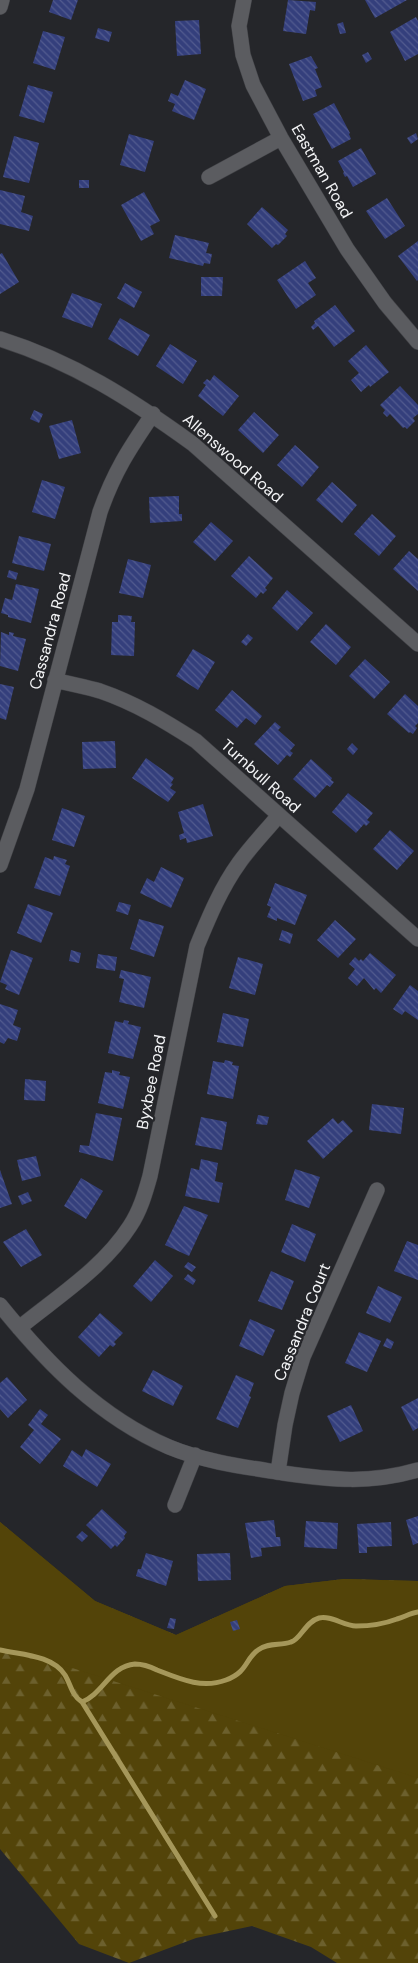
<svg xmlns="http://www.w3.org/2000/svg" width="418" height="1963" font-family="'DM Sans',sans-serif">
<style>
.forest{fill:url(#forest-firs)}
.park{fill:#534409}
.lines{fill:none;stroke-linecap:round;stroke-linejoin:round}
.stream{stroke:#a5975a;stroke-width:5}
.building{fill:url(#building-back-hatch)}
.minor-casing{stroke:#404145;stroke-width:16}
.minor{stroke:#5b5c60;stroke-width:15}
.labels{text-anchor:middle;dominant-baseline:central;stroke-width:4.5;stroke-linejoin:round;paint-order:stroke}
.street-label{font-size:16px;fill:#f3f4f6;stroke:#25262a}
</style>
<defs>
<pattern id="forest-firs" width="22" height="20" patternUnits="userSpaceOnUse" patternTransform="scale(1.25)"><rect width="22" height="20" fill="#534409"/><path d="M5 1l3.5 6h-7zM16 11l3.5 6h-7z" fill="#6c602d"/></pattern>
<pattern id="building-back-hatch" width="6" height="6" patternUnits="userSpaceOnUse" patternTransform="scale(1.25)"><rect width="6" height="6" fill="#343f7c"/><path d="M-1 5l2 2M0 0l6 6M5-1l2 2" fill="none" stroke="#525b8f"/></pattern>
</defs>
<rect width="100%" height="100%" fill="#25262a"/>
<path class="forest" d="M0 1522 95 1601 176 1635 285 1586 344 1579 418 1581V1963H337L311 1947 252 1926 196 1938 129 1963 79 1944 0 1849Z"/>
<path class="park" d="M0 1522 95 1601 176 1635 285 1586 344 1579 418 1581V1778L0 1645Z"/>
<g class="lines">
<path class="stream" d="M0 1650C22 1655 52 1655 65 1675 71 1685 72 1696 82 1702 103 1694 110 1666 135 1664 143 1664 151 1667 157 1670 180 1679 202 1689 226 1680 248 1672 245 1659 258 1650 269 1642 280 1646 291 1642 301 1639 305 1622 319 1618 331 1615 344 1626 356 1626 370 1626 384 1624 397 1619 404 1617 411 1613 418 1612
M82 1702 215 1916"/>
</g>
<path class="building" d="M53 0H78L71 20 49 12Z
M288 0 316 2 315 11 310 10 306 34 283 31Z
M365 0H407L375 18Z
M416 17 418 21V54L405 61 390 32Z
M199 20 201 54 177 56 175 21Z
M343 22 346 33 340 34 337 24Z
M98 28 112 32 109 42 95 38Z
M43 31 65 37 55 70 33 63Z
M368 52 372 59 366 63 362 55Z
M311 56 318 68 315 69 322 87 315 90 317 96 303 101 289 64Z
M185 80 206 89 194 120 172 111 175 104 168 101 171 93 178 96Z
M28 85 53 92 44 123 19 116Z
M334 103 350 133 349 134 351 139 332 149 313 114Z
M416 133 418 139 411 144 407 138Z
M129 134 154 141 145 172 120 165Z
M14 136 39 143 29 183 3 177Z
M361 148 376 174 353 187 347 176 345 177 343 173 344 172 338 161Z
M79 180H89V188H79Z
M0 190 25 196 21 212 33 216 29 231 0 224Z
M144 192 160 221 150 226 154 234 141 241 121 205Z
M387 198 405 226 385 239 366 211Z
M262 207 288 230 285 234 287 236 278 245 276 244 272 248 247 224Z
M175 235 209 243 206 253 212 254 210 264 204 263 203 266 169 258Z
M418 241V280L417 281 398 256Z
M2 253 19 282 0 294V254Z
M305 261 316 278 308 283 316 295 296 309 277 280Z
M201 277H223L222 296H201Z
M125 283 142 292 134 308 117 298Z
M72 293 102 304 92 328 62 317Z
M335 305 355 331 334 347 318 326 313 330 311 327 315 323 314 321Z
M120 318 150 335 138 356 108 339Z
M170 344 197 361 183 384 156 366Z
M366 345 389 372 370 387 369 385 361 392 351 380 359 373 348 361Z
M214 375 239 396 223 416 198 396 206 385 203 383 207 379 210 381Z
M400 386 418 405V414L413 418 415 421 407 429 405 427 403 428 390 414 387 417 383 413 385 410 380 405Z
M34 410 43 414 39 423 30 419Z
M254 412 279 435 263 453 238 430Z
M72 420 81 453 59 459 49 426Z
M295 445 319 467 302 487 277 465Z
M42 480 65 487 55 519 32 512Z
M332 482 357 505 342 523 316 500Z
M179 496V514H182V521L150 523 149 497Z
M372 514 396 536 379 556 354 534Z
M211 522 233 541 215 561 193 542Z
M19 536 51 544 44 571 12 563Z
M409 551 418 559V591L393 569Z
M249 556 273 578 265 588 267 590 263 594 261 592 256 598 231 576Z
M128 559 151 565 143 598 119 593Z
M9 570 18 573 16 580 7 577Z
M16 584 39 589 31 623 8 617V615L1 613 5 598 12 600Z
M287 590 313 613 297 631 272 608Z
M118 615 132 616 131 622H135L134 656 111 655 112 622H118Z
M326 624 351 647 336 665 310 642Z
M1 632 9 635V632L14 633 13 636 26 639 18 671 0 666Z
M248 634 253 638 246 646 241 642Z
M193 649 215 662 198 690 176 676Z
M365 659 390 682 374 699 349 676Z
M0 684 14 687 6 720 0 718Z
M232 690 262 716 255 725 246 718 237 728 215 710Z
M405 694 418 706V723L415 726 417 728 413 734 410 732 409 733 387 714Z
M275 722 281 727 278 730 295 745 290 751 293 753 290 757 287 755 278 765 254 744Z
M115 741 116 768 83 769 82 742Z
M352 743 358 749 353 755 347 749Z
M146 758 174 778 171 783 173 784 170 788 176 792 168 802 132 778Z
M311 759 332 778 331 780 334 782 330 787 327 785 315 798 293 779Z
M348 793 373 813 367 820 370 822 366 826 364 824 356 833 332 812Z
M203 804 213 836 187 843 186 838 180 840 179 835 184 833 178 812Z
M62 808 85 816 74 847 52 840Z
M390 830 414 851 397 870 373 849Z
M54 856 67 860 65 864 70 866 60 896 34 888 45 857 53 860Z
M161 867 184 878 171 908 140 893 147 878 154 882Z
M275 883 307 895 295 925 277 918V921L267 917 271 907 267 905Z
M119 902 131 905 128 915 116 911Z
M28 904 53 913 41 943 17 933Z
M139 919 164 926 154 957 130 949Z
M335 920 356 939 338 958 317 940Z
M282 930 293 934 290 944 279 940Z
M11 950 33 958 19 995 5 989 7 985 0 982Z
M71 950 81 953 79 963 69 961Z
M370 953 396 975 381 993 376 988 374 990 364 978 357 986 348 978 355 969 349 964 355 957 359 961 361 959 363 961Z
M98 954 117 957 115 971 96 968Z
M238 957 263 964 255 995 229 988Z
M121 970 151 977 144 1008 119 1002 124 979 119 978Z
M410 985 418 991V1020L405 1011 402 1015 393 1009Z
M0 1004 18 1010 13 1025 21 1028 17 1041 8 1038 4 1044 0 1042Z
M223 1013 249 1019 243 1047 217 1042Z
M124 1020 129 1021 128 1024 141 1027 133 1059 108 1053 115 1021 123 1023Z
M225 1060 233 1062 232 1065 239 1066 233 1099 207 1094 213 1061 224 1063Z
M112 1070 120 1072 119 1075 130 1077 123 1109 98 1103 105 1072 112 1073Z
M25 1079 46 1081 45 1101 24 1100Z
M372 1104 404 1108 401 1134 369 1130Z
M96 1113 122 1118 113 1161 79 1152 80 1145 89 1146Z
M258 1115 269 1117 267 1125 256 1124Z
M201 1117 227 1122 222 1150 195 1145Z
M333 1118 338 1124 343 1120 353 1131 323 1159 307 1141Z
M36 1156 41 1176 22 1181 17 1160Z
M201 1159 218 1163 215 1181 223 1183 219 1203 185 1196 191 1168 199 1170Z
M295 1169 320 1177 309 1208 285 1200Z
M0 1170 12 1204 0 1208Z
M81 1178 103 1191 86 1219 64 1206Z
M28 1192 32 1201 22 1205 18 1196Z
M184 1206 208 1215 189 1256 165 1245Z
M292 1224 316 1234 305 1262 281 1252Z
M26 1229 42 1255 21 1267 3 1242Z
M407 1241 418 1245V1280L394 1271Z
M155 1260 173 1276 151 1302 133 1286Z
M188 1262 196 1267 192 1272 184 1267Z
M271 1271 294 1281 282 1310 258 1301Z
M188 1274 196 1280 193 1285 184 1279Z
M378 1286 402 1297 390 1323 366 1313Z
M100 1313 123 1333 114 1342 116 1344 113 1347 110 1345 99 1357 78 1337Z
M250 1319 275 1330 263 1356 239 1346Z
M359 1332 381 1341 367 1372 345 1363Z
M387 1338 394 1342 391 1349 383 1346Z
M153 1370 183 1386 173 1406 142 1391Z
M236 1375 254 1383 249 1396 251 1397 238 1428 216 1419Z
M7 1377 27 1400 8 1418 0 1409V1383Z
M418 1398V1428L413 1431 401 1407Z
M351 1405 363 1431 340 1442 327 1416Z
M40 1409 48 1415 41 1424 61 1439 40 1464 20 1447 34 1430 28 1425Z
M86 1449 111 1464 97 1487 63 1466 72 1450 82 1457Z
M102 1509 127 1532 124 1536 125 1538 117 1547 115 1545 111 1549 86 1525Z
M418 1516V1543L413 1545 406 1520Z
M274 1520 276 1537H280L281 1546 261 1548 262 1556 251 1558 245 1523Z
M306 1521 338 1523 337 1549 304 1547Z
M391 1522 392 1546 367 1547V1553H359L357 1524Z
M82 1531 88 1536 82 1542 76 1537Z
M146 1553 173 1561 166 1586 136 1576 138 1569H141Z
M230 1553 231 1580 198 1581 197 1554Z
M170 1618 176 1619 174 1629 167 1628Z
M237 1620 240 1629 233 1631 230 1622Z"/>
<g class="lines">
<defs>
<path id="minor" d="M244 0 239 26 243 55 253 85 281 138 347 249 385 303 418 342
M0 7 2 0
M209 177 281 138
M0 339C73 362 131 399 193 444L418 644
M55 680C70 684 86 687 100 691 135 703 165 721 196 741L418 939
M0 865 27 789 100 512C114 472 129 449 153 414
M0 1305C47 1363 99 1417 169 1447 205 1462 245 1467 283 1473 332 1480 370 1484 418 1470
M19 1328C57 1297 103 1268 130 1226 140 1211 145 1194 150 1176L197 946C209 917 221 888 239 863 251 846 266 831 279 815
M278 1472 285 1425 292 1393 303 1357 377 1190
M175 1505 195 1455"/>
</defs>
<use href="#minor" class="minor-casing"/>
<use href="#minor" class="minor"/>
</g>
<g class="labels">
<g class="street-label">
<text transform="translate(322 171) rotate(60)">Eastman Road</text>
<text transform="translate(233 458) rotate(41)">Allenswood Road</text>
<text transform="translate(50 631) rotate(-75)">Cassandra Road</text>
<text transform="translate(261 776) rotate(42)">Turnbull Road</text>
<text transform="translate(151 1082) rotate(-79)">Byxbee Road</text>
<text transform="translate(302 1322) rotate(-68)">Cassandra Court</text>
</g>
</g>
</svg>
